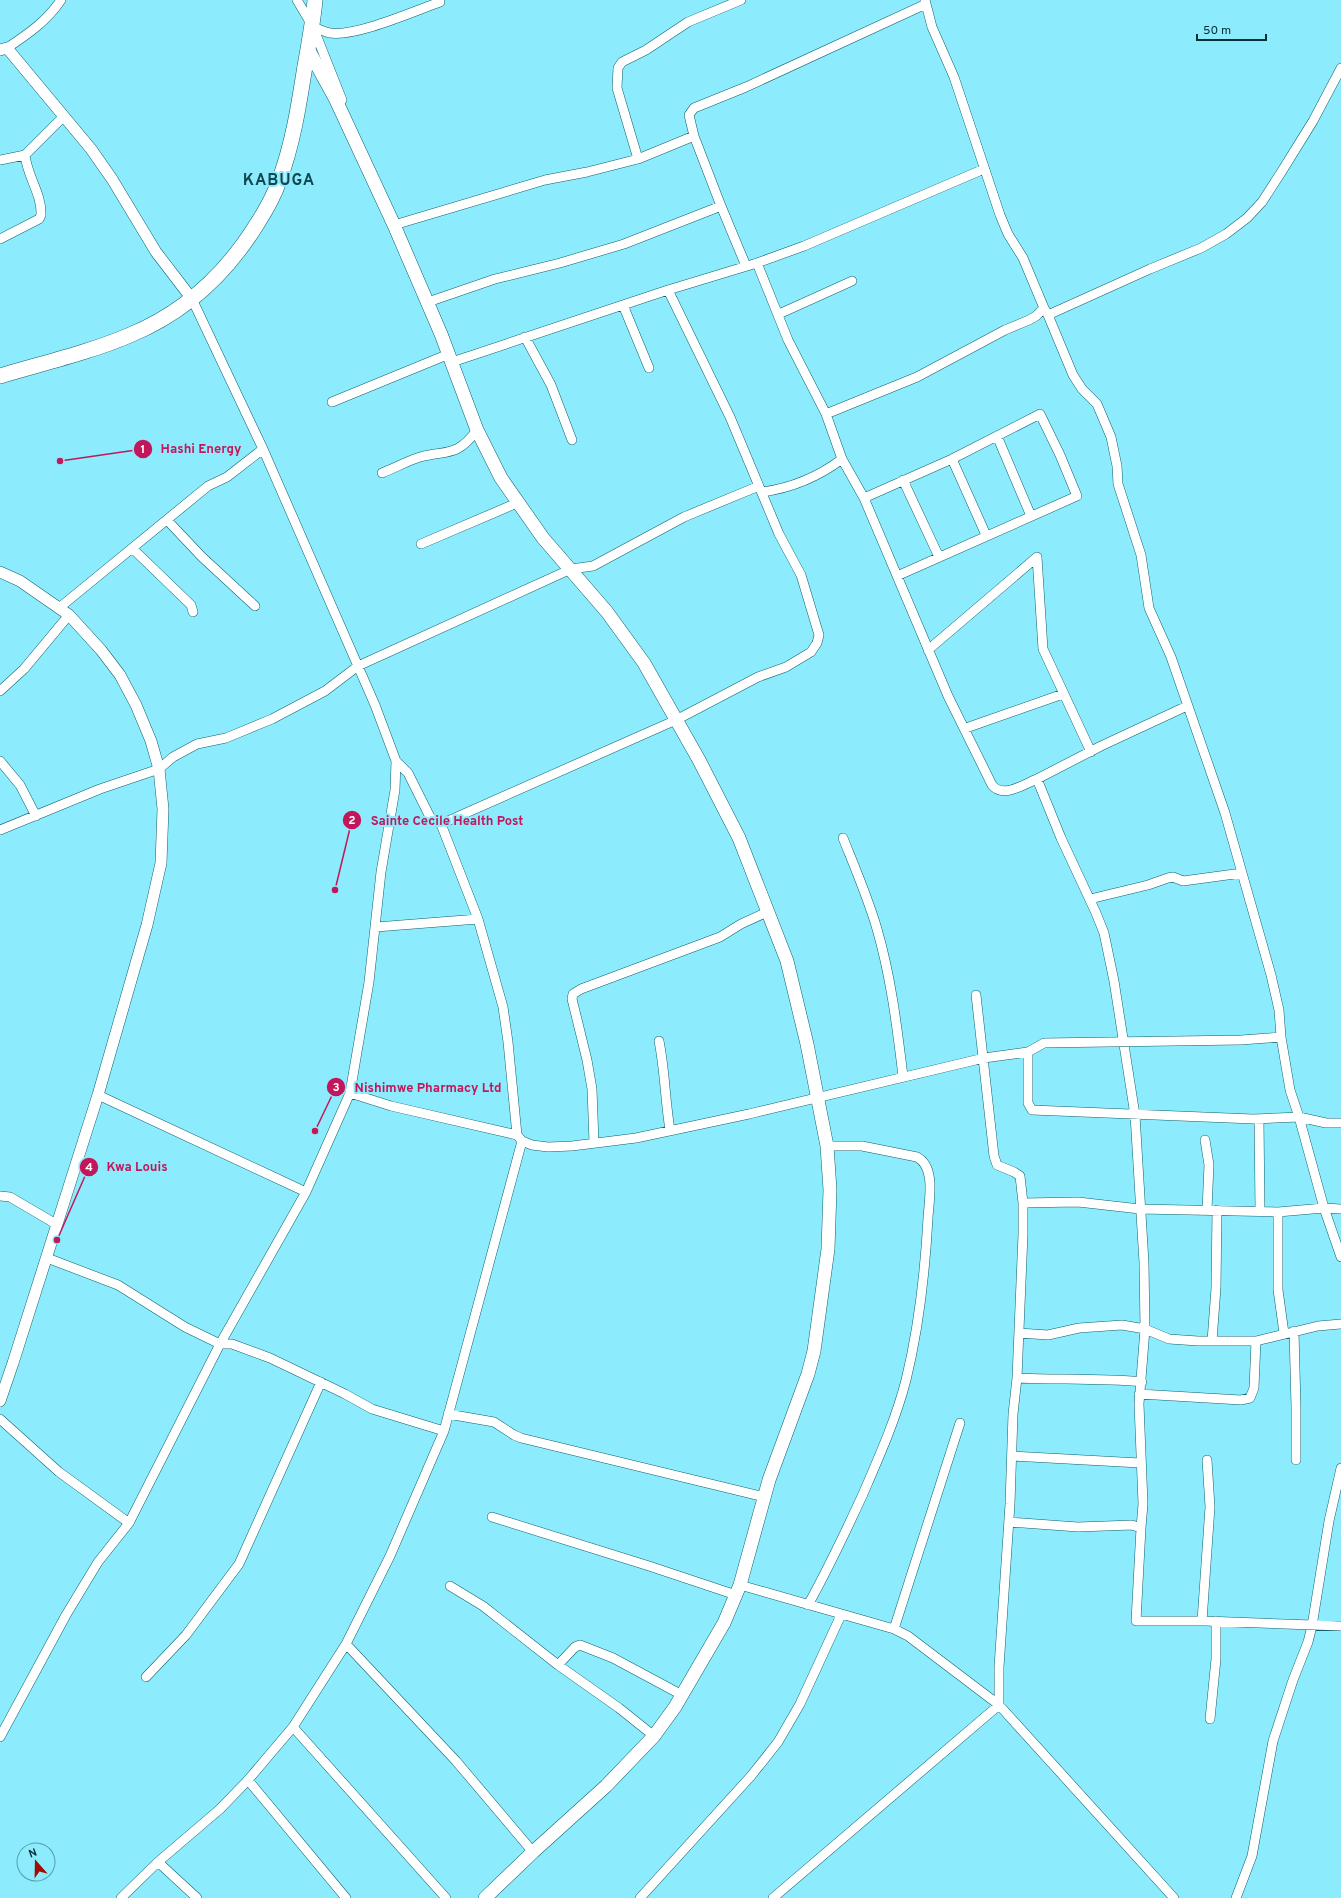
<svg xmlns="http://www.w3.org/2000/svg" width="1341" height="1898" font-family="Overpass,sans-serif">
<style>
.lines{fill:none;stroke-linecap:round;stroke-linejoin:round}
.minor-casing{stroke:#0f616d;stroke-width:10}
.tertiary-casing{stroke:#0f616d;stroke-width:12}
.secondary-casing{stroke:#0f616d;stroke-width:14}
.trunk-casing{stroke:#0f616d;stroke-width:16}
.minor{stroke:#fff;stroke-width:9}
.tertiary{stroke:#fff;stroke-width:11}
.secondary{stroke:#fff;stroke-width:13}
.trunk{stroke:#fff;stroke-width:15}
.labels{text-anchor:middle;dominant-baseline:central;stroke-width:4;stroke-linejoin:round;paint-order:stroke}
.district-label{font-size:16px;font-weight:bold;letter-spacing:1px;fill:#12474f;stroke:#8cebfc}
.leader{fill:none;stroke:#c2185b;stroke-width:1.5}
.callout-dot{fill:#c2185b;stroke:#8cebfc;stroke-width:1.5}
.mark-label{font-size:12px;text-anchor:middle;font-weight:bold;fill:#fff}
.callout-label{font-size:13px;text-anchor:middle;font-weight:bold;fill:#c2185b;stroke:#8cebfc;stroke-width:4;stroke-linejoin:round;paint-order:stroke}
</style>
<rect width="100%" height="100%" fill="#8cebfc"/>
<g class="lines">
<defs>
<path id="minor" d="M297 0 313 27 342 100
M925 0 932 27 954 77 1000 215 1008 234 1023 258 1044 308
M313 27C318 29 325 32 330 33 356 37 414 11 440 2
M7 48C28 34 47 21 61 0
M638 159 617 88 618 68 622 62 646 50 688 22 741 0
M0 160 25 155 64 116
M721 206 746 266
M394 225 545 180 587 172 638 159 694 136 689 115 694 108 746 87 926 4
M0 239 39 219 41 215C42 194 27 176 25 155
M757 263 788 340 826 414
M428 302 495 279 560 263 624 244 721 206 694 136
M623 305 649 368
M779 314 852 281
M1048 315 1073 375 1082 389 1097 404 1111 437 1117 466 1118 484 1141 555 1149 608 1171 657 1225 813 1271 975 1279 1010 1281 1037
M525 337 551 385 572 440
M452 362 668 290 757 263 804 246 984 169
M332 402 449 354
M997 436 1031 516
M952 459 986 535
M382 473C395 468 407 461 420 457 448 450 457 457 477 430
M903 480 939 557
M762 492C792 488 818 477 842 459
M864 498 952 459 1040 414 1060 455 1077 496 897 576
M167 520 202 557 255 606
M421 544 517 503
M133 549 191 605 193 612
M59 608 208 486 227 477 263 449
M928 650 1037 557 1043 649 1091 752
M0 691 24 669 69 615
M966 728 1063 694
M0 761 20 785 36 816
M396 761 408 773 430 817 441 824
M1037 779 1101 746 1187 706
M0 830 100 789 159 769 173 757 197 744 226 738 272 719 325 691 358 666 571 569 593 566 684 517 759 486
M843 838C855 868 868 898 877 929 891 977 897 1027 903 1076
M1090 899 1148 885 1168 878 1173 877 1183 881 1242 873
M376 927 478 919
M976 995 994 1156 997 1165 1014 1172 1020 1176 1023 1203V1234L1017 1378 1013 1414 1010 1504 999 1667V1705L1174 1898
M659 1041C665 1071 665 1100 670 1130
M1028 1052V1103L1032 1110 1253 1119 1299 1117 1324 1208 1341 1257
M350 1093 391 1106 517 1135 522 1141 532 1145 548 1147 572 1146 636 1138 749 1114 984 1058 1028 1052 1044 1043 1241 1040 1281 1037 1290 1090 1299 1117 1326 1123H1341
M98 1095 306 1192
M1259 1119 1260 1211
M517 1135 508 1042 503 1007 478 919 441 824 676 720 758 677 786 667 811 652 817 643 819 635 801 575 779 534 730 417 668 290
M1205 1140 1209 1165 1207 1210
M594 1143 592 1089 587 1060 572 999 573 994 581 989 720 937 741 924 767 912
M0 1196 10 1197 56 1224
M1023 1203 1078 1202 1140 1209 1278 1212 1324 1208 1341 1209
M1278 1212V1290L1284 1333
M47 1258 118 1285 185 1327 220 1344H232L270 1358 345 1394 372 1409 444 1431
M1294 1331 1296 1407V1460
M1019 1333 1048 1335 1079 1328 1122 1325 1145 1329 1169 1339 1198 1341H1256L1318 1326 1341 1324
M1212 1341 1216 1288 1217 1210
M1017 1378C1058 1380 1100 1378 1142 1382
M1139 1394 1241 1400 1250 1398 1254 1388 1256 1341
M448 1414 494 1422 514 1435 521 1438 764 1497
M0 1419 59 1472 129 1523
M1012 1456 1140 1463
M492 1517 649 1566 736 1595
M1009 1522 1078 1527 1132 1525 1141 1528 1136 1621H1205L1341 1626
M1141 1528 1143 1504 1139 1404 1145 1329 1144 1263 1135 1115 1114 981 1104 933 1096 913 1061 838 1037 779C1024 784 1003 799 992 785L948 696 864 498 842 459 826 414 917 377 1005 330 1029 320 1036 316 1044 308 1048 315 1150 269 1201 248 1226 234 1247 218 1262 202 1282 171 1313 121 1341 68
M740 1585 894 1629 908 1636 999 1705 773 1898
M450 1586 483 1606 558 1665 575 1647 580 1645 613 1658 682 1695
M808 1605C828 1569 846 1531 863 1494 879 1457 896 1419 906 1380 919 1327 925 1273 928 1218 929 1200 936 1167 917 1157L862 1146H827
M1202 1621 1210 1507 1207 1460
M894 1629 960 1423
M346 1644 456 1761 533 1852
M558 1665 619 1708 654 1736
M146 1677 186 1635 239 1564 321 1382
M1210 1719 1216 1659V1621
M293 1727 446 1898
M0 1737 66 1615 98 1562 129 1523 220 1344 306 1192 350 1093 369 982 381 872 395 790 396 761 375 705 263 449 192 299
M248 1780 346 1898
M158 1862 197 1898
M121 1898 158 1862 220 1809 248 1780 293 1727 346 1644 390 1556 444 1431 522 1141
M640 1898 751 1776 778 1742 800 1704 841 1615
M1236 1898 1252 1856 1273 1741 1293 1680 1308 1642 1312 1626 1329 1521 1341 1468"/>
<path id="tertiary" d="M0 50 7 48 91 149 112 179 156 252 192 299
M0 572 20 581 69 615 101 650 120 675 136 705 151 741 159 769 163 809 161 863 147 925 98 1095 13 1363 0 1401"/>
<path id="secondary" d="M308 49 335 98 394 225 441 334 477 430 501 478 543 538 607 612 644 663 699 760 739 838 787 961 807 1044 827 1146 830 1190 828 1249 814 1351 808 1374 769 1480 740 1585 724 1623 675 1707 654 1736 606 1786 533 1852 485 1898"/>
<path id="trunk" d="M0 376C43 363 88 353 130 335 186 312 226 274 257 224 266 210 274 196 279 181 293 144 299 104 305 66 309 44 313 22 315 0"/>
</defs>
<use href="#minor" class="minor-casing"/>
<use href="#tertiary" class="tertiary-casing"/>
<use href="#secondary" class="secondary-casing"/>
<use href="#trunk" class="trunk-casing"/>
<use href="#minor" class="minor"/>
<use href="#tertiary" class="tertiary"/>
<use href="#secondary" class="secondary"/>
<use href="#trunk" class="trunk"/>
</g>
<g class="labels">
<g class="district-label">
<text x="279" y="181">KABUGA</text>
</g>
</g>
<path class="leader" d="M60 461L143 449M335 890L352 820M315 1131L336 1087M57 1240L89 1167"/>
<g class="callout-dot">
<circle cx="60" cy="461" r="4"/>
<circle cx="335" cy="890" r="4"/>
<circle cx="315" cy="1131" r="4"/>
<circle cx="57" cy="1240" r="4"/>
<circle cx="143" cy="449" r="10"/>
<circle cx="352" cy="820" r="10"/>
<circle cx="336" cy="1087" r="10"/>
<circle cx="89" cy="1167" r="10"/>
</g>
<g class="mark-label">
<text x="143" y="453">1</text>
<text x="352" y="824">2</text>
<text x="336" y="1091">3</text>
<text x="89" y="1171">4</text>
</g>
<g class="callout-label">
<text x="201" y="453">Hashi Energy</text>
<text x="447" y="825">Sainte Cecile Health Post</text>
<text x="428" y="1092">Nishimwe Pharmacy Ltd</text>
<text x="137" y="1171">Kwa Louis</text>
</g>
<g transform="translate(36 1862) rotate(340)"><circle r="19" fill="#8cebfc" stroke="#55a0ad"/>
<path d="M0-3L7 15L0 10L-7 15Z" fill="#a20b00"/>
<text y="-6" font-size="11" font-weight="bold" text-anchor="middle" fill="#032f36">N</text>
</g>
<path d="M1197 34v6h69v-6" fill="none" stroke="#032f36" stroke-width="2"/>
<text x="1203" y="34" font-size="12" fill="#032f36" stroke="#8cebfc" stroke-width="3" paint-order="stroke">50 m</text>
</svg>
